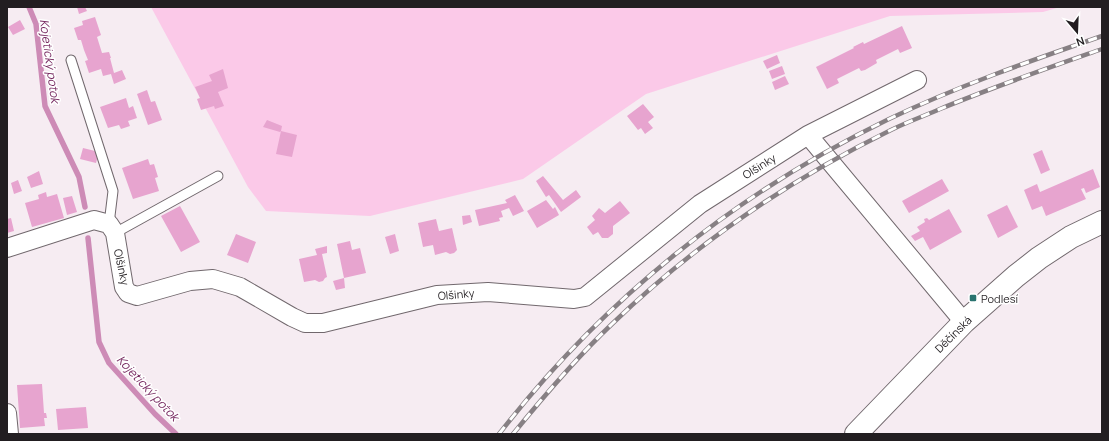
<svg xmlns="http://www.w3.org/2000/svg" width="1109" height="441" font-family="Manrope,sans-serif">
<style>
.green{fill:#fbc9e8}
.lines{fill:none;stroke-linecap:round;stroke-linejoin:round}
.stream{stroke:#cd8bb6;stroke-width:5.5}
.building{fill:#e7a4cf}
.lane-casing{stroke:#71686d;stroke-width:11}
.street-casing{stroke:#71686d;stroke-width:20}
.secondary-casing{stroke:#71686d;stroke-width:24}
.lane{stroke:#fff;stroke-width:9}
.street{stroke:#fff;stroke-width:18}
.secondary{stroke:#fff;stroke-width:22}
.rail-casing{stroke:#878084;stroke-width:4.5}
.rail{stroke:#fff;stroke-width:3;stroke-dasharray:9;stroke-linecap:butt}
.poi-dot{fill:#29736f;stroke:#fff;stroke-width:1.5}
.labels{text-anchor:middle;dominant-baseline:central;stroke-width:3;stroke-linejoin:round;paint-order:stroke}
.street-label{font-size:11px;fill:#221e21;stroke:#fff}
.poi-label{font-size:11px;fill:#221e21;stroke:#fff;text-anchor:start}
.water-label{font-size:12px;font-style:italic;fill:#772a61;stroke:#fff}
</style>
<rect width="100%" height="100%" fill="#f6ecf2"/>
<path class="green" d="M151 7H1060L1043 12 890 16 646 94 523 179 370 216 266 211 248 187Z"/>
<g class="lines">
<path class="stream" d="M29 7 36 24 45 106 79 177 85 207
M88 238 99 342 109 363 155 414 176 434"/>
</g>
<path class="building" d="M77 7H85L87 11 79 14Z
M95 17 101 35 97 37 102 53 109 52 111 58H110L114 73 122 70 126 79 114 84 111 74 103 76 101 69 89 73 85 61 88 60 84 50 81 40H78L74 28 83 25 82 21Z
M20 20 25 29 13 35 8 27Z
M902 26 912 48 900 53 898 49 876 60 877 63 865 70 861 71 859 68 837 79 839 83 827 89 816 67 854 48 853 47 863 42 864 44Z
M777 55 780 63 767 69 763 61Z
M782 66 785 74 772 79 769 71Z
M223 69 228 88 218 92 224 106 215 109 214 106 201 110 197 99 200 98 195 87 212 81 209 75Z
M785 76 789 84 775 90 772 82Z
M147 90 151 102 155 101 162 120 148 125 137 94Z
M126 98 129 108 133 106 137 118 128 121 130 126 121 129 119 125 108 128 100 107Z
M643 104 654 117 648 122 653 128 645 134 641 128 638 130 627 116Z
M267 120 282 126 281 131 297 135 292 157 276 154 281 131 280 132 263 127Z
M83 148 99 152 96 163 80 159Z
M1042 150 1050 170 1041 174 1033 154Z
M148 159 150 165 154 164 158 177 155 178 159 191 133 199 122 168Z
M1093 169 1100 187 1086 193 1084 188 1081 189 1086 199 1046 216 1042 206 1032 210 1024 190 1037 184 1040 192Z
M39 171 43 184 31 188 27 177Z
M543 176 563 200 576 190 581 197 561 212 549 195 546 197 536 181Z
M942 179 949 191 909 213 902 201Z
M18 180 22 191 14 194 11 183Z
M46 192 47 197 57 194 64 218 32 227 25 203 39 199 38 195Z
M515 195 524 211 513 216 509 208 501 211 503 217 499 218 500 221 479 226 475 210 507 203 505 200Z
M72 196 77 212 67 215 63 198Z
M546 200 553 209 555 207 559 215 537 228 527 211Z
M620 201 630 213 613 226V234L608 238H602L598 232 593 235 587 227 595 220 592 216 599 208 605 213Z
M1007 205 1018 227 998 238 987 215Z
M180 206 200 242 181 252 161 216Z
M949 209 962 232 930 250 923 237 915 241 911 236 920 231 917 227 925 222 924 219 927 218 929 220Z
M470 215 472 222 463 225 462 216Z
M11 218 14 231 7 233V219Z
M436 219 439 231 452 228 457 250 454 253 450 254 446 252 435 255 433 245 423 247 418 223Z
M236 234 256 242 248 263 227 255Z
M395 234 399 251 390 254 385 237Z
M350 241 352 250 360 248 366 273 344 278 337 244Z
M327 246V253L322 254 327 277 325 278 323 281 319 282 315 280 304 282 299 259 317 255 315 249Z
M344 278 345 288 336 290 333 281Z
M42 384 44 413H46L47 418H44L45 426 20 428 17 385Z
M86 407 88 428 58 430 56 409Z"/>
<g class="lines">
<defs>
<path id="lane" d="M71 60 113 191 109 224
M115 233 218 176"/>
<path id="street" d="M808 135 964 322
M7 248 94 220 109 224 115 233 124 287 128 293 137 296 190 281 213 279 240 287 292 317 305 323H323L437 295 488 292 574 299 585 297 700 204 808 135 917 80
M7 413 9 434"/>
<path id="secondary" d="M856 434 964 322 1016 276 1039 258 1071 237 1102 222"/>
</defs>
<use href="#lane" class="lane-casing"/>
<use href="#street" class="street-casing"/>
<use href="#secondary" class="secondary-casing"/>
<use href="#lane" class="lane"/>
<use href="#street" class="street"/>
<use href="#secondary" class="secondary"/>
<defs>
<path id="rail" d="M499 434C603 300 736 193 889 119 958 86 1030 61 1102 36
M513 434C544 396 576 358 612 324 694 245 789 180 891 130 907 122 924 116 940 109 993 87 1048 68 1102 49"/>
</defs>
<use href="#rail" class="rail-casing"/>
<use href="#rail" class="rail"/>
</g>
<rect class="poi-dot" x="969" y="294" width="8" height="8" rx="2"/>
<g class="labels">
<g class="street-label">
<text transform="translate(759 166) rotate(-32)">Olšinky</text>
<text transform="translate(122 267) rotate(78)">Olšinky</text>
<text transform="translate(456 294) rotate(-5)">Olšinky</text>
<text transform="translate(953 334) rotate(-45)">Děčínská</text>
</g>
<g class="poi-label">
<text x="981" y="298">Podlesí</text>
</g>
<g class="water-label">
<text transform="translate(50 61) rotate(82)">Kojetický potok</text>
<text transform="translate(148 388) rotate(47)">Kojetický potok</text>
</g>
</g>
<rect width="1109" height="441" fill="none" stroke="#221e21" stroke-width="16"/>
<g transform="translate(1077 32) rotate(161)" stroke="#ffffff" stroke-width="3" paint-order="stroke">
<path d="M0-3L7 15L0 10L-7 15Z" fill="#221e21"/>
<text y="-6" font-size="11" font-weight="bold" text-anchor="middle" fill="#221e21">N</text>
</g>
</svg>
